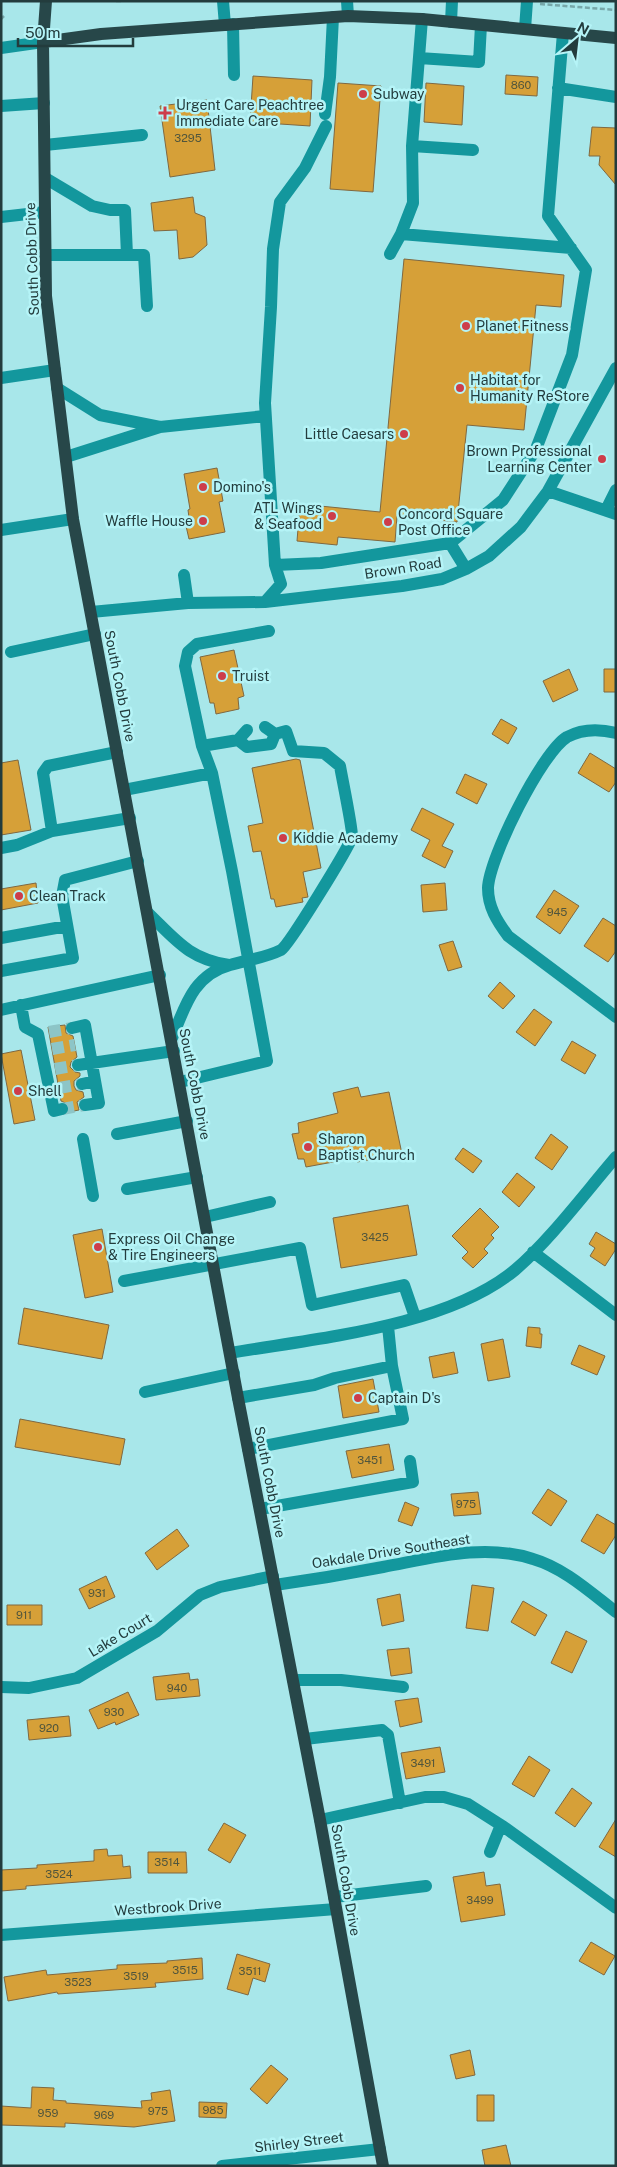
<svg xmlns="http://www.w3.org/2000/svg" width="617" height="2167" font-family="'Public Sans',sans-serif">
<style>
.building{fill:#d6a038;stroke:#7f6841}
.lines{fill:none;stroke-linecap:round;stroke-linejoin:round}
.minor-tunnel{stroke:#8dc5c7;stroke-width:12;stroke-dasharray:12 6;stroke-linecap:butt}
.path{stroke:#77a8aa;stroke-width:2.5;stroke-dasharray:5 2.5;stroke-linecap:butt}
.minor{stroke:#13979d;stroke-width:12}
.major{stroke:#274749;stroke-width:12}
.poi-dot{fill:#cd3d4a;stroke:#b5f4f7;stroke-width:2}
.labels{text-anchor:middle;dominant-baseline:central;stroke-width:5;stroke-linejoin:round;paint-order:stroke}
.number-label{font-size:11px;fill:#50553c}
.poi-label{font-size:14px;fill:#233c3d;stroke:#b5f4f7;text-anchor:start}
.street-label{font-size:14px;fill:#233c3d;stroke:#b5f4f7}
</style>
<rect width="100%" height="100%" fill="#a8e7ea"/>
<path class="building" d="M506 75 538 77 537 96 505 94Z
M253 76 312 80 310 126 250 122Z
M338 83 381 86 373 192 330 189Z
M426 83 464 86 462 125 424 122Z
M207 100 215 170 170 177 160 106Z
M592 127 616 128V185L599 165 600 156H589Z
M193 197 195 213 205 217 207 245 193 257 179 259 177 230 154 231 151 203Z
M404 259 564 275 561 307 536 305 524 430 467 425 457 522 397 516 395 542 338 537 337 545 297 541 300 504 380 512Z
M217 468 223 501 219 502 225 532 189 539 186 526 190 525 188 510 190 509 184 474Z
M234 650 244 696 238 698 239 709 216 714 214 703H210L200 657Z
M569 669 578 690 553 702 543 681Z
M604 669H616V692H604Z
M501 719 517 728 508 744 492 734Z
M590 753 616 769V782L609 792 578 773Z
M296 759 300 760 321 868 303 872 308 897 302 898 303 902 276 907 274 899H271L261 851 253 852 248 826 263 823 252 768Z
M18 760 31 830 1 835V763Z
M465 774 487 784 477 804 456 793Z
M422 808 454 824 442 846 453 851 445 868 422 856 430 840 411 830Z
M36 883 38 903 1 910V889Z
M445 883 447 910 423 912 421 885Z
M554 890 579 906 560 934 536 917Z
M603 918 616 926V951L608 962 584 946Z
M453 941 462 967 448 971 439 945Z
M500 982 515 996 503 1009 488 996Z
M534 1009 552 1022 535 1046 516 1032Z
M65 1025 66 1033 73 1036 77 1057 71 1062 70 1067 75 1072 80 1073V1076L74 1081V1086L76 1090 83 1092 84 1097 77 1102 79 1110 69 1112 68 1104 61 1101 48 1027Z
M572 1041 596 1055 585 1074 561 1060Z
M21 1050 35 1120 14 1124 1 1054Z
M358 1087 361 1097 389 1092 402 1154 357 1162 355 1158 306 1167 304 1159H298L292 1134 299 1133 298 1123 338 1113 333 1093Z
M551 1134 568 1147 552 1170 535 1158Z
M463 1148 482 1161 473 1173 455 1159Z
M517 1173 535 1187 519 1207 502 1192Z
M408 1205 417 1255 341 1268 333 1218Z
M480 1208 499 1227 491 1235 494 1238 484 1249 488 1253 473 1268 462 1258 468 1252 452 1236Z
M102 1229 113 1292 85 1298 73 1235Z
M596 1232 616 1244V1249L605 1266 590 1256 595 1248 589 1244Z
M24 1308 109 1325 102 1359 18 1344Z
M528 1327 540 1328V1334H542L541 1348 526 1346Z
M503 1339 510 1377 488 1381 481 1344Z
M579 1345 605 1356 597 1375 571 1364Z
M454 1352 458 1373 433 1378 429 1357Z
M373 1379 379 1412 343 1418 338 1386Z
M20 1419 125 1439 120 1465 15 1447Z
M389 1444 394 1470 352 1478 346 1451Z
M548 1489 567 1501 551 1526 532 1513Z
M478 1492 481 1514 454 1516 451 1494Z
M405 1502 419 1508 412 1526 398 1521Z
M597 1514 616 1525V1535L604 1554 581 1541Z
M177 1529 189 1546 157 1570 145 1553Z
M106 1576 115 1597 89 1609 79 1589Z
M472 1585 494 1588 488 1631 466 1628Z
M400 1594 404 1621 382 1626 377 1599Z
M523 1601 547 1615 535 1636 511 1622Z
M7 1605H42V1625H7Z
M566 1631 587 1641 572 1673 551 1663Z
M409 1648 412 1673 391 1676 387 1650Z
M189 1673 190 1680 198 1679 200 1696 156 1700 153 1677Z
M128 1692 139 1715 116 1725 115 1722 98 1729 89 1710Z
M418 1698 422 1722 400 1727 395 1701Z
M69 1716 71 1736 29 1740 27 1720Z
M440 1747 445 1772 406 1779 401 1753Z
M529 1756 550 1770 534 1797 512 1784Z
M572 1788 592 1803 575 1827 555 1813Z
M616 1819V1857L599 1847Z
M224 1823 246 1835 230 1863 208 1850Z
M107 1849 108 1856 122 1855 123 1867 130 1866 131 1878 26 1886V1889L1 1891V1870L37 1868V1865L94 1861V1850Z
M148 1852H186L187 1873H148Z
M484 1872 486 1886 500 1884 505 1915 461 1922 453 1877Z
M591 1942 615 1956 604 1975 579 1961Z
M237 1954 270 1964 265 1982 253 1978 248 1995 227 1989Z
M202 1958 203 1979 155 1983 156 1987 58 1994 57 1992 8 2001 4 1977 46 1970 47 1975 117 1969V1965L167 1963V1961Z
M470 2050 475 2075 456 2079 450 2055Z
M271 2065 288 2079 267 2104 250 2089Z
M32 2087 54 2088 53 2100 66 2101V2103L142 2108 141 2101 152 2100 151 2093 170 2090 175 2121 134 2127 65 2123V2127L1 2125V2106L31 2108Z
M477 2095H494V2121H477Z
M199 2102 227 2103 226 2118 199 2117Z
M506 2145 511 2166H485L482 2150Z"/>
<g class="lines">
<path class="minor-tunnel" d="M49 1032 72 1028
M52 1049 75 1045
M55 1069 78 1065
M59 1088 82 1084
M62 1109 85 1105"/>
<path class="path" d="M116 1H123
M540 4 616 10
M1 19 4 16"/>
<path class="minor" d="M223 1 225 25
M347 1 348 16
M422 19 412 146 473 150
M451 22 452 1
M233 24 234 75
M525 29 527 1
M1 48 43 42
M419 58 479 62 481 25
M558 88 616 97
M1 106 44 103
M325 114 330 77 333 17
M45 145 142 135
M45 178 92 206 110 210H125L127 255
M1 217 45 212
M401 234 571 248
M390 254 401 234 413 203 412 146
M46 255H144L147 306
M1 378 55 370
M57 388 100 415 160 427
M66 457 160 427 265 416
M548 491 616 514
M606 510 616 490
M1 530 73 519
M450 543 466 569
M275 565 265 403 271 307 273 249 280 202 305 168 326 126
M184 575 188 603
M265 602 281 584 275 565 321 563 450 543 503 500 536 449 572 355 586 270 548 216 563 33
M91 612 188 603 265 602 402 586 442 579 466 569 489 556 521 527 548 491 616 368
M11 652 95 634
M616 733C600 729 582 729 567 737 542 752 489 858 488 888 488 907 497 921 508 936L616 1017
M238 740 247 747 271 744 275 734
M202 746 238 740 247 730
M117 752 48 766 43 773 52 831 130 818
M124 790 212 773
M1 848 17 845 52 831
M148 913C176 940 189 959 229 965
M1 938 67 926
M1 971 73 958 62 896 65 880 138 861
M21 1005 25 1027 38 1034 54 1111 62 1109
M1 1010 160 975
M72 1028 85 1025 99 1103 85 1105
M172 1038C185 1007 193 975 230 965 247 960 265 958 281 950 289 945 348 849 352 837 353 830 342 778 340 766L324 753 293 751 286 731 275 734 265 727
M78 1065 174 1051
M180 1082 267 1061 232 871 212 773 202 746 185 666 188 652 197 644 269 631
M82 1084 95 1081
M117 1134 187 1121
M83 1139 93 1196
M127 1189 197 1177
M205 1217 270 1202
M533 1252 616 1315
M124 1281 300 1248 312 1305 404 1285 415 1317
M230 1353C317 1338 446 1327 515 1270 550 1240 585 1193 616 1157
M145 1392 234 1373
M238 1398 314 1385 335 1378 392 1366
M248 1449 403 1419 392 1366 388 1326
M260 1509 413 1482 410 1461
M275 1585C311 1580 347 1574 383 1567 432 1558 484 1543 533 1559 564 1568 590 1592 616 1612
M293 1680H341L403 1687
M1 1687 29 1688 77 1678 157 1631 200 1595 220 1587 273 1576
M305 1739 382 1730 388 1735 400 1803
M320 1820 425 1797H444L468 1804 504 1827 616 1908
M490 1852 501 1825
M334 1897 426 1886
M1 1935 336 1909
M222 2166 380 2149"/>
<path class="major" d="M46 1 43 42 46 296 73 519 238 1398 320 1820 383 2166
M43 42 101 34 348 16 422 19 616 38"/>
</g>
<g class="poi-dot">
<circle cx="363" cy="94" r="5"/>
<path d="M162.5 105.5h5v5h5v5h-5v5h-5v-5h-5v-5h5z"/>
<circle cx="466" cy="326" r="5"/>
<circle cx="460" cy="388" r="5"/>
<circle cx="404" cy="434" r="5"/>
<circle cx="602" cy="459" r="5"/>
<circle cx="203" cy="487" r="5"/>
<circle cx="332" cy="516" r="5"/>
<circle cx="203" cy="521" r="5"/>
<circle cx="388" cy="522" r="5"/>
<circle cx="222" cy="676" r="5"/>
<circle cx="283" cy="838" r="5"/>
<circle cx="19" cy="896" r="5"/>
<circle cx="18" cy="1091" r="5"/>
<circle cx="308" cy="1147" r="5"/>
<circle cx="98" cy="1247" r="5"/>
<circle cx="358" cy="1398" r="5"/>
</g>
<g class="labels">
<g class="number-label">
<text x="521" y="85">860</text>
<text x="188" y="138">3295</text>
<text x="557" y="912">945</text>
<text x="375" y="1237">3425</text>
<text x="370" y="1460">3451</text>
<text x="466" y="1504">975</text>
<text x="97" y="1593">931</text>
<text x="24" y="1615">911</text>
<text x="177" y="1688">940</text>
<text x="114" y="1712">930</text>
<text x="49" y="1728">920</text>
<text x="423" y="1763">3491</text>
<text x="167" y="1862">3514</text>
<text x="59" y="1874">3524</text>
<text x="480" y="1900">3499</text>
<text x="185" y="1970">3515</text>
<text x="250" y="1971">3511</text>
<text x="136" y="1976">3519</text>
<text x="78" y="1982">3523</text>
<text x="213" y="2110">985</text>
<text x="158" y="2111">975</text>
<text x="48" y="2113">959</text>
<text x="104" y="2115">969</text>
</g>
<g class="poi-label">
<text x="373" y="94">Subway</text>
<text x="176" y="105">Urgent Care Peachtree<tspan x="176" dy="16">Immediate Care</tspan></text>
<text x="476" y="326">Planet Fitness</text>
<text x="470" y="380">Habitat for<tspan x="470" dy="16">Humanity ReStore</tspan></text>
<text x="394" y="434" text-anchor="end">Little Caesars</text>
<text x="592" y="451" text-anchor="end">Brown Professional<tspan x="592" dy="16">Learning Center</tspan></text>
<text x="213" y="487">Domino's</text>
<text x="322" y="508" text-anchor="end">ATL Wings<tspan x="322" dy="16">&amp; Seafood</tspan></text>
<text x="398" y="514">Concord Square<tspan x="398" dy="16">Post Office</tspan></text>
<text x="193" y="521" text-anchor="end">Waffle House</text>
<text x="232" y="676">Truist</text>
<text x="293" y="838">Kiddie Academy</text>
<text x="29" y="896">Clean Track</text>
<text x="28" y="1091">Shell</text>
<text x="318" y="1139">Sharon<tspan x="318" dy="16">Baptist Church</tspan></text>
<text x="108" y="1239">Express Oil Change<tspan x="108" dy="16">&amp; Tire Engineers</tspan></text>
<text x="368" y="1398">Captain D's</text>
</g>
<g class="street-label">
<text transform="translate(32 259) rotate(-92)">South Cobb Drive</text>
<text transform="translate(403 568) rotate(-9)">Brown Road</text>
<text transform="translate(120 686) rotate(79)">South Cobb Drive</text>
<text transform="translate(195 1084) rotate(79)">South Cobb Drive</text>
<text transform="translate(270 1482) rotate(79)">South Cobb Drive</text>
<text transform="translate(391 1551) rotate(-9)">Oakdale Drive Southeast</text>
<text transform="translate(120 1635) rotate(-31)">Lake Court</text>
<text transform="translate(346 1880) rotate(80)">South Cobb Drive</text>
<text transform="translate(168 1907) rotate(-4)">Westbrook Drive</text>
<text transform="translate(299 2142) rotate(-7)">Shirley Street</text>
</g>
</g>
<rect width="617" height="2167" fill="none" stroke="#233c3d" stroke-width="5"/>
<g transform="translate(577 40) rotate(28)" stroke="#b5f4f7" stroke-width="4" paint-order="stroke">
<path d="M0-4L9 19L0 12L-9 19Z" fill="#233c3d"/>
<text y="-8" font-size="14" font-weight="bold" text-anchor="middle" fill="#233c3d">N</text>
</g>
<path d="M18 38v8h115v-8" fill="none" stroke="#233c3d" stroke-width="2.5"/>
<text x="25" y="38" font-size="15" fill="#233c3d" stroke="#b5f4f7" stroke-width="4" paint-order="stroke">50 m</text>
</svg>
